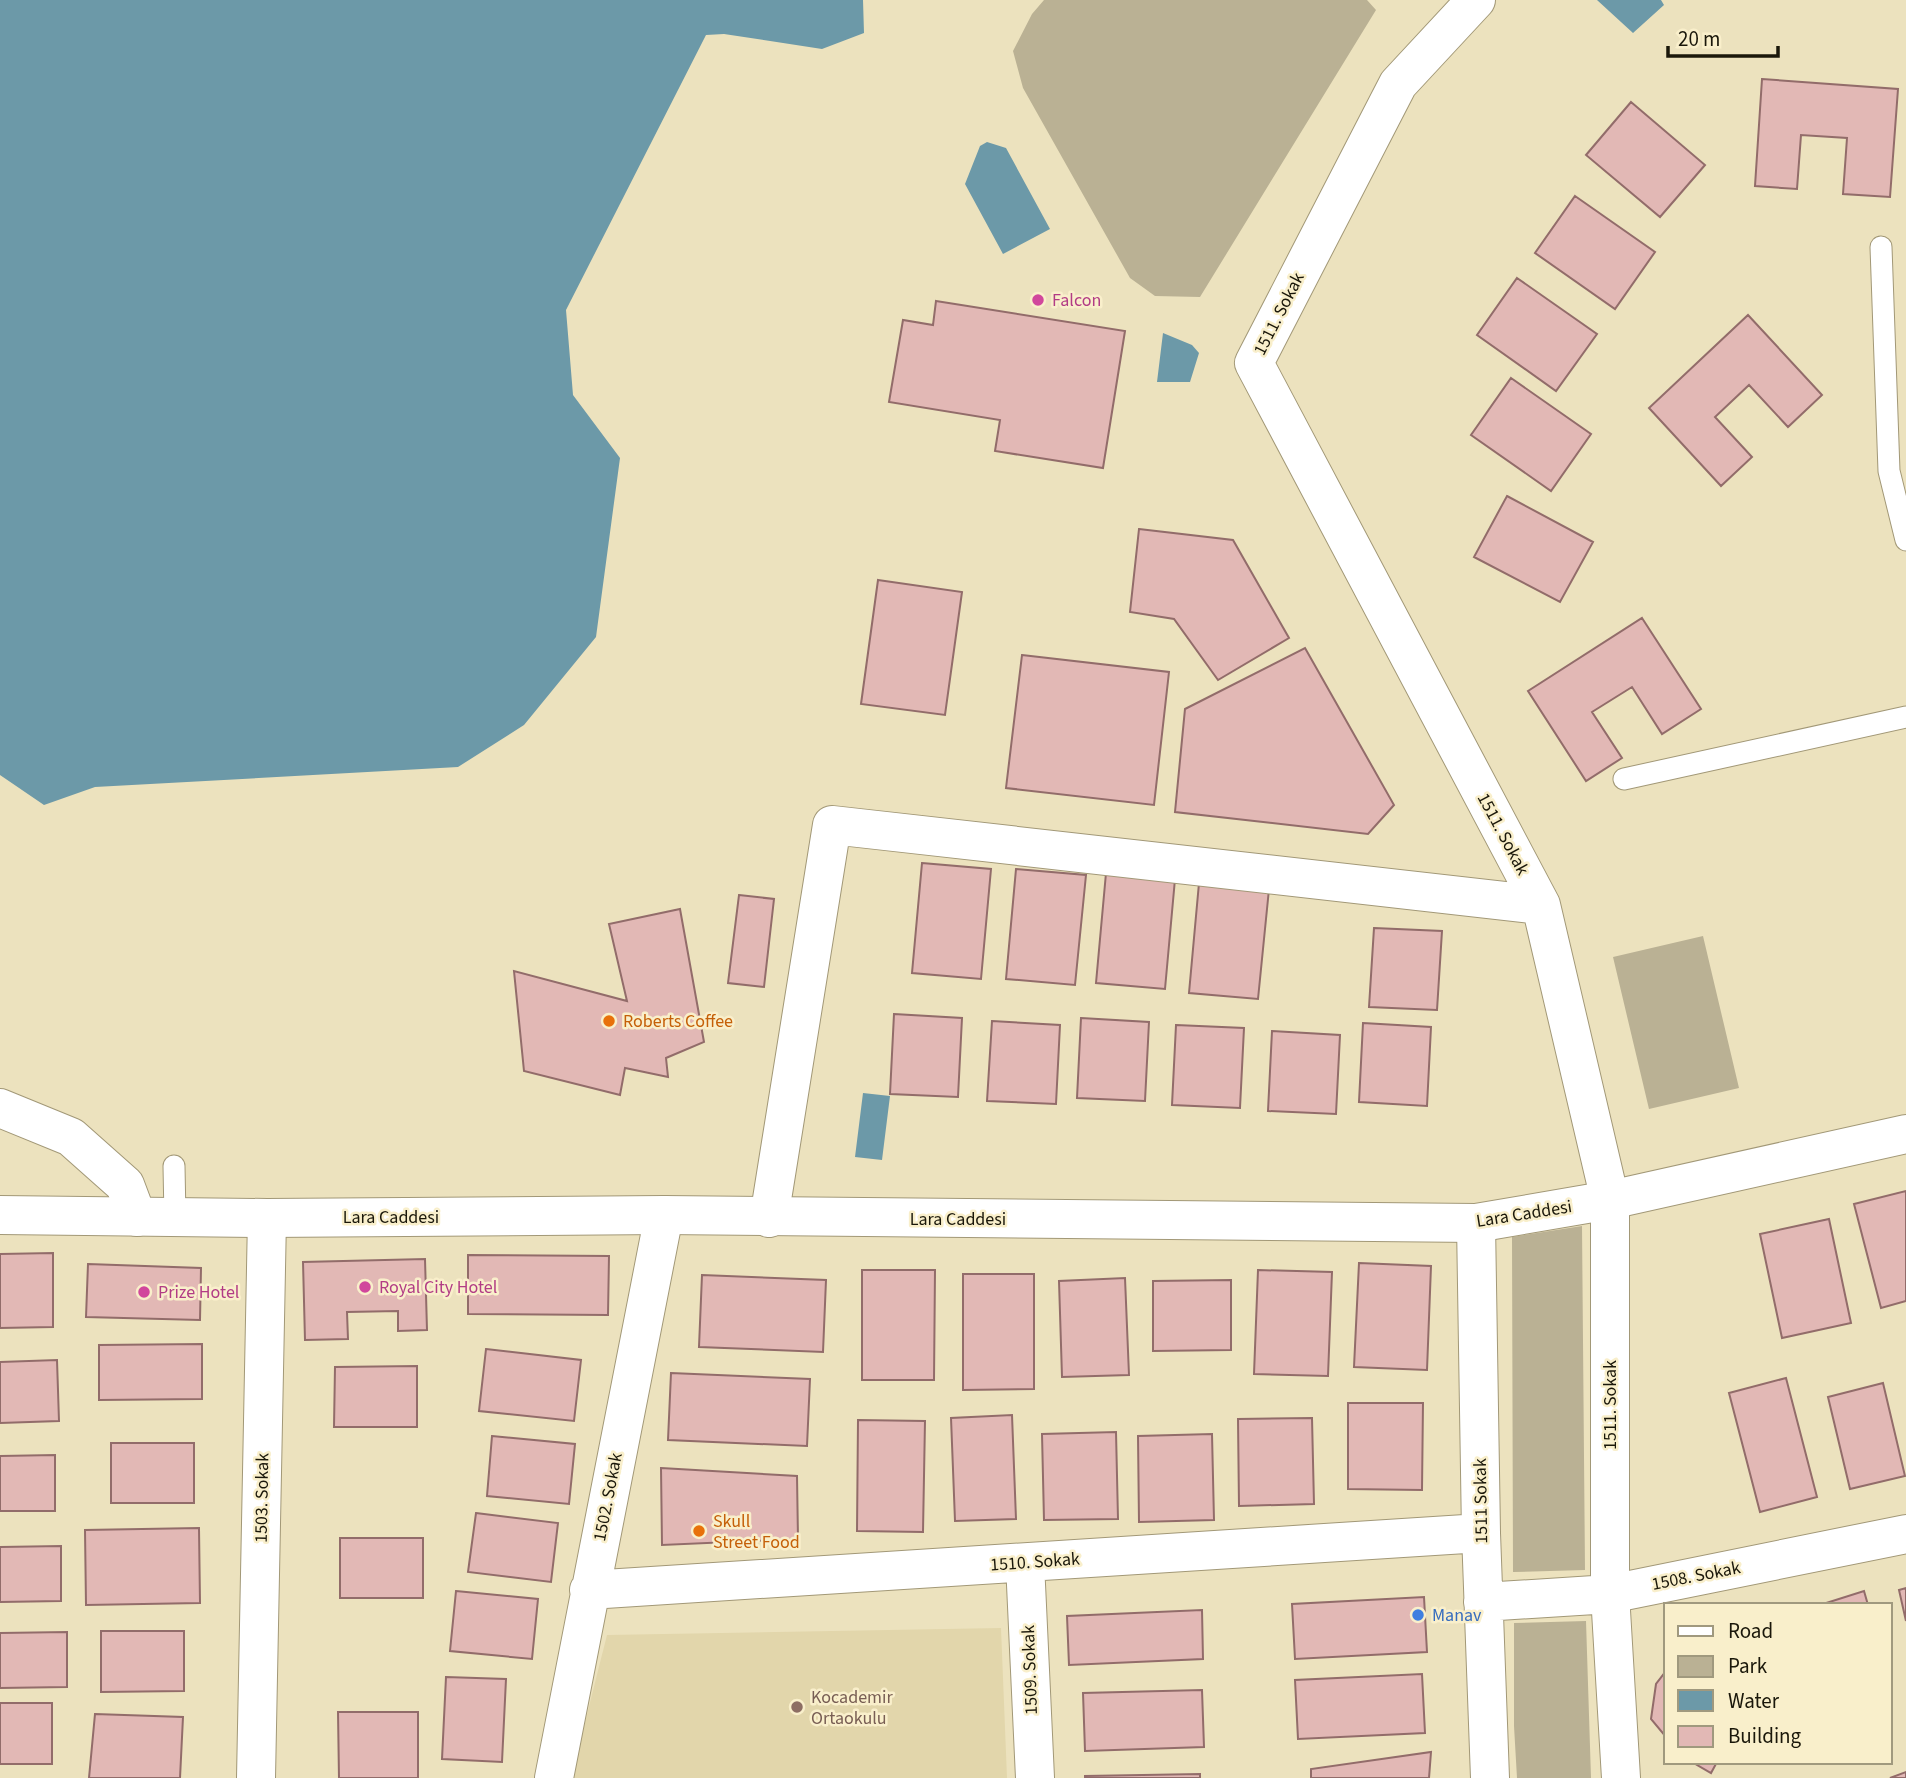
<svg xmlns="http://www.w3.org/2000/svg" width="1906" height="1778" font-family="'Source Sans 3',sans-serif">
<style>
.built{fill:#e2d6ab}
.green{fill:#bab194}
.water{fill:#6c99a8}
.building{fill:#e2b8b5;stroke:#926c6a;stroke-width:2}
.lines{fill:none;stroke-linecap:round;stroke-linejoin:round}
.lane-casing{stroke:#a29877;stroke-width:23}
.street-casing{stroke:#a29877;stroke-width:40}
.secondary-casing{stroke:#a29877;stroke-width:40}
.lane{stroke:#fff;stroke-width:21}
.street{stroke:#fff;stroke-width:38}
.secondary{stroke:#fff;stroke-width:38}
.hotel-dot{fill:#d1479c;stroke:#f9efcb;stroke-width:2.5}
.food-dot{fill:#e8710a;stroke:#f9efcb;stroke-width:2.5}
.shop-dot{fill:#3f7fe0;stroke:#f9efcb;stroke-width:2.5}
.education-dot{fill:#8d6e63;stroke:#f9efcb;stroke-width:2.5}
.labels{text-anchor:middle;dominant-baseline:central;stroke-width:5;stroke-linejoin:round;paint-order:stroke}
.hotel-label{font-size:18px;fill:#b23c85;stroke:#f9efcb;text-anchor:start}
.street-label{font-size:18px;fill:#1a170a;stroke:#f9efcb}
.food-label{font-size:18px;fill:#c56008;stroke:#f9efcb;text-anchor:start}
.shop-label{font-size:18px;fill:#366cbe;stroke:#f9efcb;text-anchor:start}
.education-label{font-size:18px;fill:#785e54;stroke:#f9efcb;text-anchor:start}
</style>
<rect width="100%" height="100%" fill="#ece2be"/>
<path class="built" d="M1001 1628 1007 1778H571L607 1635Z"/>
<path class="green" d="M1044 0H1367L1376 10 1200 297 1155 296 1130 278 1023 88 1013 51 1032 14Z
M1703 936 1739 1088 1649 1109 1613 957Z
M1582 1226 1585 1570 1513 1572 1512 1237Z
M1586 1621 1591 1778H1517L1514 1726V1623Z"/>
<path class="water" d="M0 0H863L864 33 822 49 724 34 706 35 566 310 573 395 620 458 596 637 524 725 458 767 95 787 44 805 0 775Z
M1597 0H1661L1664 5 1633 33Z
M987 142 1006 148 1050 229 1003 254 965 184 980 146Z
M1163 333 1192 345 1199 353 1190 382H1157Z
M863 1093 890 1096 882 1160 855 1157Z"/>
<path class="building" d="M1762 79 1898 89 1890 197 1843 194 1847 138 1801 135 1797 189 1755 186Z
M1631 102 1705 165 1660 217 1586 155Z
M1575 196 1655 252 1615 309 1535 253Z
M1517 278 1597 334 1556 391 1477 335Z
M936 301 1125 331 1103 468 995 451 1000 420 889 402 903 320 933 325Z
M1748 315 1822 395 1788 427 1749 385 1715 417 1752 457 1721 486 1649 408Z
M1511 378 1591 434 1551 491 1471 435Z
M1507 496 1593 542 1560 602 1474 557Z
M1139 529 1233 540 1289 638 1218 680 1174 619 1130 612Z
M878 580 962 592 945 715 861 704Z
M1642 618 1701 709 1662 734 1632 687 1592 712 1622 758 1586 781 1528 691Z
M1305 648 1394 805 1368 834 1175 812 1185 709Z
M1022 655 1169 672 1154 805 1006 788Z
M922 863 991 869 981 979 912 973Z
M1016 869 1086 875 1075 985 1006 979Z
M1106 873 1175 879 1165 989 1096 983Z
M1199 883 1269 889 1258 999 1189 993Z
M739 895 774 899 764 987 728 983Z
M680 909 704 1042 666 1058 668 1077 625 1068 620 1095 524 1071 514 971 627 1001 609 924Z
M1374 928 1442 931 1437 1010 1369 1007Z
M894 1014 962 1018 958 1097 890 1094Z
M1081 1018 1149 1022 1145 1101 1077 1098Z
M992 1021 1060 1025 1056 1104 987 1101Z
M1363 1023 1431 1027 1427 1106 1359 1102Z
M1176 1025 1244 1028 1240 1108 1172 1105Z
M1272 1031 1340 1035 1336 1114 1268 1111Z
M1906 1191V1301L1881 1308 1854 1204Z
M1829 1219 1851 1323 1782 1338 1760 1234Z
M53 1253V1327L0 1328V1254Z
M468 1255 609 1256 608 1315 468 1314Z
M425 1259 427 1330 398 1331V1311L347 1312 348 1339 305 1340 303 1262Z
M1359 1263 1431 1266 1427 1370 1354 1367Z
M88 1264 201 1268 200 1320 86 1317Z
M862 1270H935L934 1380H862Z
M1258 1270 1332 1272 1328 1376 1254 1374Z
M963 1274H1034V1389L963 1390Z
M702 1275 826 1280 823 1352 699 1347Z
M1125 1278 1129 1375 1062 1377 1059 1281Z
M1231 1280V1350L1153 1351V1281Z
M202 1344V1399L99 1400V1345Z
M486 1349 581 1360 574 1421 479 1411Z
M57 1360 59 1421 0 1423V1362Z
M417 1366V1427H334L335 1367Z
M671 1373 810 1379 807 1446 668 1440Z
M1786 1378 1817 1497 1760 1512 1729 1393Z
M1883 1383 1905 1476 1850 1489 1828 1397Z
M1348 1403H1423L1422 1490 1348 1489Z
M1012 1415 1016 1519 955 1521 951 1418Z
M1312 1418 1314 1504 1239 1506 1238 1419Z
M858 1420 925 1421 923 1532 857 1531Z
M1116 1432 1118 1519 1044 1520 1042 1434Z
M1212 1434 1214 1520 1139 1522 1138 1436Z
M492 1436 575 1444 569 1504 487 1496Z
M111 1443H194V1503H111Z
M55 1455V1511H0V1456Z
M661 1468 797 1476 798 1539 662 1545Z
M476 1513 558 1523 551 1582 468 1572Z
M199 1528 200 1603 86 1605 85 1530Z
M340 1538H423V1598H340Z
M61 1546V1601L0 1602V1547Z
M1906 1588V1621L1899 1590Z
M456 1591 538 1599 532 1659 450 1651Z
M1864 1591 1868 1605H1823V1604Z
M1424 1597 1427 1652 1295 1659 1292 1604Z
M1202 1610 1203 1659 1069 1665 1067 1616Z
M101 1631H184V1691L101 1692Z
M67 1632V1687L0 1688V1633Z
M1666 1671V1737L1651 1719 1656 1684Z
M1422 1674 1425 1733 1298 1739 1295 1680Z
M446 1677 506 1679 502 1762 442 1759Z
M1202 1690 1204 1747 1085 1751 1083 1693Z
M0 1703H52V1764H0Z
M338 1712H418V1778H339Z
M95 1714 183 1717 180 1778H89Z
M1431 1752 1429 1778H1311V1769Z
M1692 1762H1717L1711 1773Z
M1906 1772V1778H1890Z
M1200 1774V1778H1085V1776Z"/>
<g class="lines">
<defs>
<path id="lane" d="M1881 247 1889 471 1906 540
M1624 779 1906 717
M174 1166 175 1218"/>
<path id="street" d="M1476 0 1398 84 1254 363 1541 905 1610 1200V1594L1621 1778
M0 1108 71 1137 125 1185 137 1217
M769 1218 832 825 1541 905
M1476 1223 1481 1533 1490 1778
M1025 1563 1035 1778
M589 1590 1481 1533
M1483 1602 1610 1594 1906 1534
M256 1778 267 1218
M554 1778 664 1215"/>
<path id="secondary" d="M0 1215 267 1218 664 1215 1476 1223 1610 1200 1906 1134"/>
</defs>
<use href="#lane" class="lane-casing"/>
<use href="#street" class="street-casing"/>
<use href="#secondary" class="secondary-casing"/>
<use href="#lane" class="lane"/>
<use href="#street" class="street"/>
<use href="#secondary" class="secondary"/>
</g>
<g class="hotel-dot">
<circle cx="1038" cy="300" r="7"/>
<circle cx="365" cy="1287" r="7"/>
<circle cx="144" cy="1292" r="7"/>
</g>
<g class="food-dot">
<circle cx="609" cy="1021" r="7"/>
<circle cx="699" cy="1531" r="7"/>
</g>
<circle class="shop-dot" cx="1418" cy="1615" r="7"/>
<circle class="education-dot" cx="797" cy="1707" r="7"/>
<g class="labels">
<g class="hotel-label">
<text x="1052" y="300">Falcon</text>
<text x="379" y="1287">Royal City Hotel</text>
<text x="158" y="1292">Prize Hotel</text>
</g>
<g class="street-label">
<text transform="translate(1279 314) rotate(-63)">1511. Sokak</text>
<text transform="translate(1503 834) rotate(62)">1511. Sokak</text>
<text transform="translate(1524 1214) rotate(-9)">Lara Caddesi</text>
<text x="391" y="1217">Lara Caddesi</text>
<text x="958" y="1219">Lara Caddesi</text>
<text transform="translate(1610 1405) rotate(-90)">1511. Sokak</text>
<text transform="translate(608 1497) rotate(-79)">1502. Sokak</text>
<text transform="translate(262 1498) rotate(-89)">1503. Sokak</text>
<text transform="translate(1481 1501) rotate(-91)">1511 Sokak</text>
<text transform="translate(1035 1562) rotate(-4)">1510. Sokak</text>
<text transform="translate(1696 1576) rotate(-11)">1508. Sokak</text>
<text transform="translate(1030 1670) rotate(-92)">1509. Sokak</text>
</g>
<g class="food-label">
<text x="623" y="1021">Roberts Coffee</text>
<text x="713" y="1521">Skull<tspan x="713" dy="21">Street Food</tspan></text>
</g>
<g class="shop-label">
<text x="1432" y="1615">Manav</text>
</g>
<g class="education-label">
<text x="811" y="1697">Kocademir<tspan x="811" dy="21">Ortaokulu</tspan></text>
</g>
</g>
<rect x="1664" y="1603" width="228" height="161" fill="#f9efcb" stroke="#a0997e" stroke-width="2"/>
<rect x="1678" y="1626" width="35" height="10" fill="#ffffff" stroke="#a0997e" stroke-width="2"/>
<text x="1728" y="1638" font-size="21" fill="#1a170a">Road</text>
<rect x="1678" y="1656" width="35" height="21" fill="#bab194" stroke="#a0997e" stroke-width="2"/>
<text x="1728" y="1673" font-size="21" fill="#1a170a">Park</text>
<rect x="1678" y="1690" width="35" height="21" fill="#6c99a8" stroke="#a0997e" stroke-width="2"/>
<text x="1728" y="1708" font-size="21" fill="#1a170a">Water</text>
<rect x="1678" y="1726" width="35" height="21" fill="#e2b8b5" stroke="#a0997e" stroke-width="2"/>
<text x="1728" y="1743" font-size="21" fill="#1a170a">Building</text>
<path d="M1668 46v10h110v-10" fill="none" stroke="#1a170a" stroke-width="3.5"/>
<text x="1678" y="46" font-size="21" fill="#1a170a" stroke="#f9efcb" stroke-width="5" paint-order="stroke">20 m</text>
</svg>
